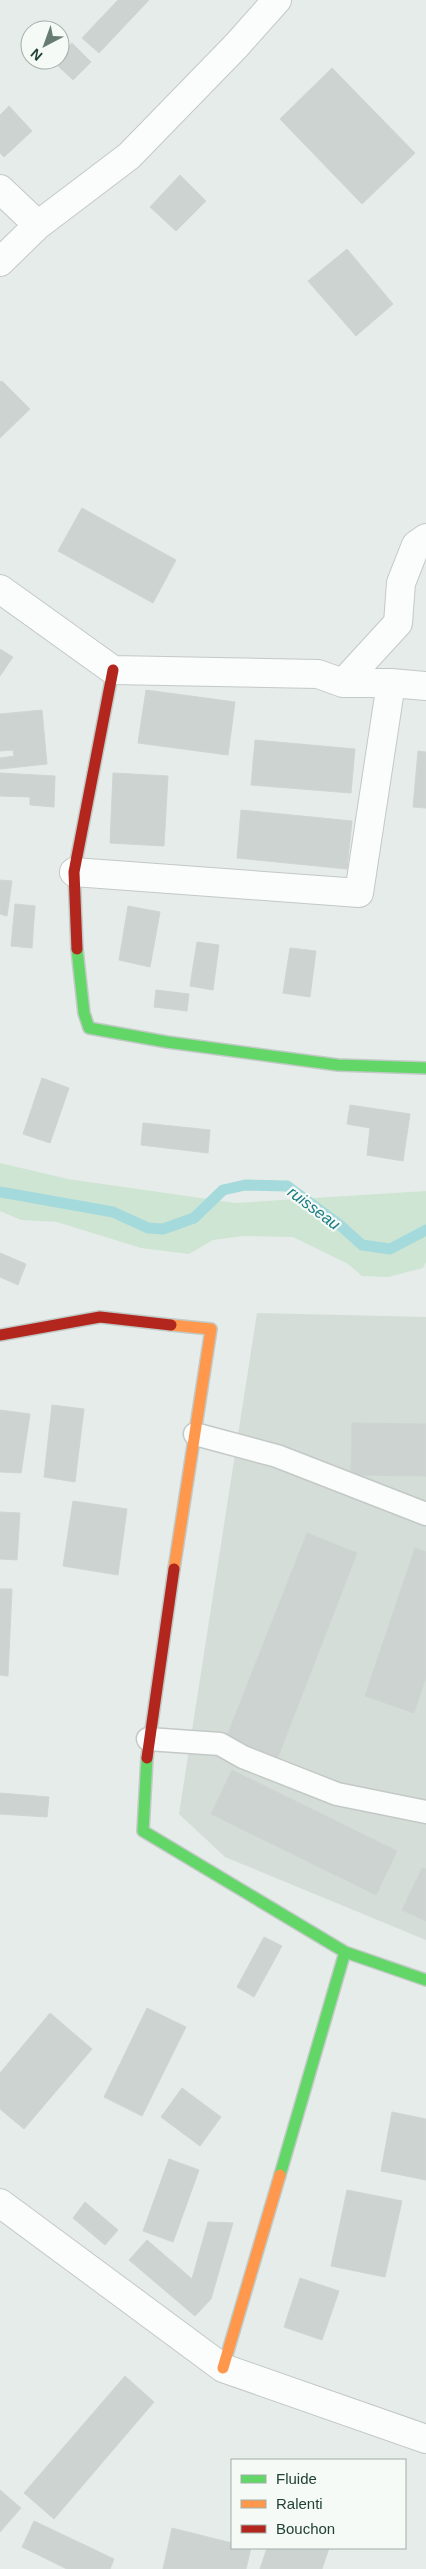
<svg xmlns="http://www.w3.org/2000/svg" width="426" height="2569" font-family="Helvetica,sans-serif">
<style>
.built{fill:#d4ddd8}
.green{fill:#cfe5d3}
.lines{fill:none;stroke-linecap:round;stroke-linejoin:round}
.stream{stroke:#a5dadc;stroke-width:11}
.building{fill:#cdd3d0;stroke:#cfd5d2}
.lane-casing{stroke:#c3c9c6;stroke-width:25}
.street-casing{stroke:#c3c9c6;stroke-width:30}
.fast-casing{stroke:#c1cac6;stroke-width:14}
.slow-casing{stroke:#c1cac6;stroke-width:14}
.jam-casing{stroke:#c1cac6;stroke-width:14}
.lane{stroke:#fbfcfc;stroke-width:22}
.street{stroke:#fbfcfc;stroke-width:28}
.fast{stroke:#63d668;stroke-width:11}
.slow{stroke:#ff974d;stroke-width:11}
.jam{stroke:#b3261e;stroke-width:11}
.labels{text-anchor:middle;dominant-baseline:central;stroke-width:4.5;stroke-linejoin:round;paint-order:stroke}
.water-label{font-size:16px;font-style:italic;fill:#187c81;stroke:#f5faf7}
</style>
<rect width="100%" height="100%" fill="#e6ece9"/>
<path class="built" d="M257 1313 426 1317V1940L225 1857 179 1814Z"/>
<path class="green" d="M0 1163 68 1179 236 1203 426 1191V1262L423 1268 388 1277 362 1276 348 1264 293 1237 244 1236 213 1240 189 1254 141 1248 57 1222 21 1220 0 1211Z"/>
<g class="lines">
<path class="stream" d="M0 1192 113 1212 148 1228 163 1229 194 1218 223 1190 245 1185 287 1186 341 1226 362 1245 390 1249 426 1230"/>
</g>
<path class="building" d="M118 0H149L99 53 82 38Z
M72 43 91 62 73 80 54 62 60 60V55Z
M332 68 415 153 362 204 280 119Z
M9 106 32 131 4 157 0 153V115Z
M180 175 206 201 176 231 150 207Z
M347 249 393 304 356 336 308 281Z
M2 381 30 409 0 438V382Z
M82 508 176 560 153 603 58 551Z
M0 649 13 657 0 676Z
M146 690 235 702 228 755 138 743Z
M42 710 47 764 0 769V758L14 756 13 750 0 751V714Z
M255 740 355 749 351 793 251 785Z
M418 751 426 752V808L413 807Z
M0 773 55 776 54 807 30 805V797L0 796Z
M113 773 168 776 164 846 110 843Z
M241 810 352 821 347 869 237 858Z
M0 880 12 881 7 916 0 914Z
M15 904 35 906 32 948 11 946Z
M128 906 160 912 150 967 119 960Z
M197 942 219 945 213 990 190 986Z
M290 948 316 951 310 997 283 993Z
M156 990 189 994 187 1011 154 1007Z
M42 1078 69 1088 50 1143 23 1134Z
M350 1105 410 1114 403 1161 367 1155 370 1128 347 1124Z
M143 1123 210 1130 208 1153 141 1145Z
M0 1253 26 1264 18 1285 0 1277Z
M52 1405 84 1409 75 1482 44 1477Z
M0 1410 30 1414 21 1473 0 1472Z
M352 1423 426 1424V1476L351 1475Z
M73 1501 127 1509 118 1575 63 1566Z
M0 1512 20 1513 17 1560 0 1559Z
M307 1533 357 1553 276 1762 225 1741Z
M415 1548 426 1552V1677L414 1713 365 1696Z
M0 1589H12L8 1676 0 1675Z
M232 1770 397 1851 376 1895 211 1814Z
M0 1793 49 1797 47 1817 0 1814Z
M422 1868 426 1869V1921L402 1910Z
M264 1937 282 1946 254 1997 237 1987Z
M147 2008 186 2027 142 2116 104 2097Z
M50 2013 92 2049 24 2129 0 2109V2073Z
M182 2088 221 2117 200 2146 161 2117Z
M392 2112 426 2119V2180L381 2171Z
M169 2159 199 2170 173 2242 143 2231Z
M347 2190 402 2201 385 2277 331 2266Z
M85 2202 118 2230 105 2245 73 2218Z
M208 2222 233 2223 211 2299 195 2316 129 2260 147 2240 192 2279Z
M300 2278 339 2291 322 2340 284 2327Z
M125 2376 154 2402 54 2519 24 2493Z
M0 2490 21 2508 0 2532Z
M34 2521 114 2559 110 2569H67L22 2547Z
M172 2528 232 2543V2548H251L246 2569H163Z
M267 2548H329L322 2569H260Z"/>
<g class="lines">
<defs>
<path id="lane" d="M195 1434 277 1456 426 1514
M148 1739 220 1744 243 1757 337 1794 426 1812"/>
<path id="street" d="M0 189 38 225
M0 262 38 225 129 156 236 46 277 0
M0 589 113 670 318 674 343 683H391L426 686
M343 683 398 623 401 583 416 545 426 538
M74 872 359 893 391 683
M0 2203 223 2368 426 2439"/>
<path id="fast" d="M77 949 84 1013 89 1028 167 1042 338 1065 426 1068
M147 1758 143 1831 345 1952
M280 2175 345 1952 426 1980"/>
<path id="slow" d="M171 1325 211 1329 174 1569
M223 2368 280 2175"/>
<path id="jam" d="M77 949 74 872 113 670
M0 1335 100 1317 171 1325
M147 1758 174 1569"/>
</defs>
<use href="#lane" class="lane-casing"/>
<use href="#street" class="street-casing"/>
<use href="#fast" class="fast-casing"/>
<use href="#slow" class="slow-casing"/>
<use href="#jam" class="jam-casing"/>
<use href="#lane" class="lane"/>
<use href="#street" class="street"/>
<use href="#fast" class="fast"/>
<use href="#slow" class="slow"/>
<use href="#jam" class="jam"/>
</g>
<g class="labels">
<g class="water-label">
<text transform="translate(314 1208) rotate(37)">ruisseau</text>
</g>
</g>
<rect x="231" y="2459" width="175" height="90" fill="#f5faf7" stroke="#a1b0a9"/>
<rect x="241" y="2475" width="25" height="8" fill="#63d668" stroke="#a1b0a9"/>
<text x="276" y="2484" font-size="15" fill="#224135">Fluide</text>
<rect x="241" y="2500" width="25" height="8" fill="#ff974d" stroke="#a1b0a9"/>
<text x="276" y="2509" font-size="15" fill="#224135">Ralenti</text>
<rect x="241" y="2525" width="25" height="8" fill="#b3261e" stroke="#a1b0a9"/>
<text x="276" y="2534" font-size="15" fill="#224135">Bouchon</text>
<g transform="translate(45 45) rotate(221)"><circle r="24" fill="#f5faf7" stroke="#a1b0a9"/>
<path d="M0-4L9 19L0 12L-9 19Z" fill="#677d74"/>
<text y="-8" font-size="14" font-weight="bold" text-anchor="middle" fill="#224135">N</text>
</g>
</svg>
